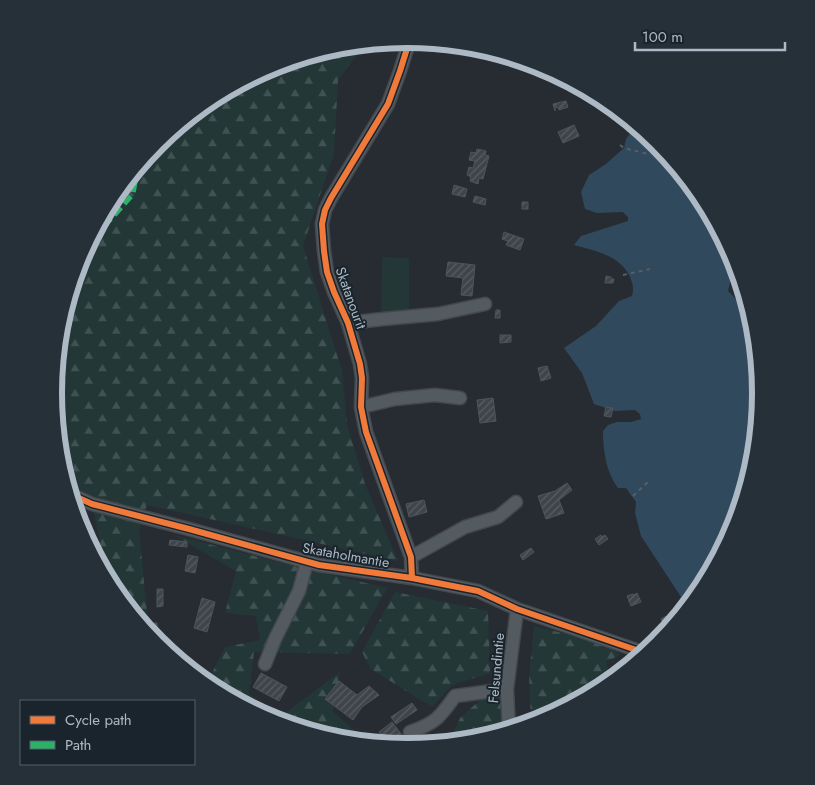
<svg xmlns="http://www.w3.org/2000/svg" width="815" height="785" font-family="Jost,sans-serif">
<style>
.forest{fill:url(#forest-firs)}
.pitch{fill:#233737}
.water{fill:#31495c}
.building{fill:url(#building-hatch);stroke:#4d545a}
.lines{fill:none;stroke-linecap:round;stroke-linejoin:round}
.minor-casing{stroke:#44484d;stroke-width:15}
.path{stroke:#585e64;stroke-width:2;stroke-dasharray:4 4;stroke-linecap:butt}
.minor{stroke:#545b60;stroke-width:12}
.quiet{stroke:#2db169;stroke-width:5;stroke-dasharray:10 5;stroke-linecap:butt}
.cycleway-casing{stroke:#19242d;stroke-width:9}
.cycleway{stroke:#f17a3a;stroke-width:6}
.labels{text-anchor:middle;dominant-baseline:central;stroke-width:4;stroke-linejoin:round;paint-order:stroke}
.street-label{font-size:14px;fill:#adbac5;stroke:#19242d}
.rim{fill:none;stroke:#adbac5;stroke-width:6}
</style>
<defs>
<pattern id="forest-firs" width="22" height="20" patternUnits="userSpaceOnUse" patternTransform="scale(1.25)"><rect width="22" height="20" fill="#233737"/><path d="M5 1l3.5 6h-7zM16 11l3.5 6h-7z" fill="#405252"/></pattern>
<pattern id="building-hatch" width="6" height="6" patternUnits="userSpaceOnUse" patternTransform="scale(1.25)"><rect width="6" height="6" fill="#3e4449"/><path d="M-1 1l2-2M0 6l6-6M5 7l2-2" fill="none" stroke="#575d62"/></pattern>
</defs>
<rect width="100%" height="100%" fill="#262c32"/>
<path class="forest" d="M366 43 338 80 334 153 303 246 342 371 347 425 365 484 398 561 147 505 139 530 147 613 134 615 113 589 108 578 92 505 69 490 60 461 54 392 61 323 81 257 114 196 158 142 211 98 272 66 339 45Z
M174 535 274 561 387 588 350 654 254 652 249 694 281 716 340 672 332 711 368 742 338 739 272 719 207 683 225 647 260 640 256 616 225 613 236 571Z
M395 592 488 611 490 673 452 685 432 707 371 669 362 652Z
M534 626 610 645 620 655 606 662 612 680 604 687 543 719 531 723 529 677Z
M504 695V731L476 740 449 742 460 718 481 699Z"/>
<path class="pitch" d="M382 257 409 258V312L381 311Z"/>
<path class="water" d="M636 125 658 143 702 196 734 257 738 268 731 279 728 291 737 300 746 296 755 324 761 393 754 462 734 528 701 589 687 606 641 536 635 513 636 502 626 488H618C606 472 603 451 603 431L608 425 617 422H631L641 419 640 414 635 410 615 411 594 404 582 373 564 348 596 326 619 301 632 296C634 288 633 285 630 277 620 255 595 251 574 245L581 236 628 221V217L623 212 597 213 585 209 581 192 589 175 606 164 624 148 626 139Z"/>
<path class="building" d="M566 101 568 107 559 110 558 107 555 108V111L553 104Z
M574 125 579 136 563 143 558 132Z
M477 149 486 151 485 155 489 156 483 179 479 178 478 184 470 181 471 177 467 175 469 167 473 168 475 161 469 160 471 152 476 153Z
M454 185 467 189 465 197 452 194Z
M475 196 486 199 485 205 473 202Z
M522 202H528V209H522Z
M504 232 524 239 520 250 506 245 508 241 502 239Z
M448 262 475 265 472 296 461 295 463 278 446 276Z
M606 276 611 277V279H614L613 283H605Z
M496 310H500V318H495Z
M500 335H511V342L500 343Z
M547 366 551 378 541 381 538 368Z
M493 398 496 421 480 423 477 400Z
M606 407 613 408 611 417 604 416Z
M567 483 572 490 559 500 564 513 546 519 538 496 555 491Z
M424 500 427 512 409 517 406 504Z
M601 535 602 537 605 535 608 539 599 545 595 539Z
M170 540 187 542V547L169 545Z
M531 548 534 552 523 560 520 555Z
M188 555 198 557 195 573 185 571Z
M157 589H163V606L157 607Z
M637 593 641 602 631 606 627 596 633 594 634 595Z
M202 598 215 602 207 632 194 628Z
M666 616 671 625 665 628 661 619Z
M152 623H157L158 643 152 636Z
M627 665 628 667 618 675 616 668Z
M261 673 287 687 279 701 253 687Z
M339 681 357 695 369 686 379 695 362 707 353 720 325 699Z
M412 703 417 710 396 724 391 717Z
M392 722 410 746 388 744 379 732Z"/>
<g class="lines">
<defs>
<path id="minor" d="M410 39 400 71 388 104 331 198 325 210 322 224 324 251 327 272 334 292 348 323 360 364 362 378 361 407 366 432 411 557 412 578
M348 323 383 319 438 314 485 304
M361 407 395 399 435 395 460 398
M70 494 92 504 189 529 319 565 412 578 478 591 517 609 645 653
M411 557 465 527 498 517 516 502
M265 664 275 639 299 591 307 562
M509 730 507 689 517 609
M410 732C436 723 440 717 455 696L507 689"/>
</defs>
<use href="#minor" class="minor-casing"/>
<path class="path" d="M620 145 624 148 648 154
M623 275 650 269
M633 496 649 481"/>
<use href="#minor" class="minor"/>
<path class="quiet" d="M92 235 112 218 133 194 138 166"/>
<defs>
<path id="cycleway" d="M410 39 400 71 388 104 331 198 325 210 322 224 324 251 327 272 334 292 348 323 360 364 362 378 361 407 366 432 411 557 412 578
M70 494 92 504 189 529 319 565 412 578 478 591 517 609 645 653"/>
</defs>
<use href="#cycleway" class="cycleway-casing"/>
<use href="#cycleway" class="cycleway"/>
</g>
<g class="labels">
<g class="street-label">
<text transform="translate(351 298) rotate(70)">Skatanourit</text>
<text transform="translate(346 555) rotate(10)">Skataholmantie</text>
<text transform="translate(496 668) rotate(-85)">Felsundintie</text>
</g>
</g>
<path d="M0 0H815V785H0ZM62 393a345 345 0 1 1 690 0a345 345 0 1 1-690 0Z" fill="#253039" fill-rule="evenodd"/>
<path class="rim" d="M62 393a345 345 0 1 1 690 0a345 345 0 1 1-690 0Z"/>
<rect x="20" y="700" width="175" height="65" fill="#19242d" stroke="#54606a"/>
<rect x="30" y="716" width="25" height="8" fill="#f17a3a" stroke="#54606a"/>
<text x="65" y="725" font-size="15" fill="#adbac5">Cycle path</text>
<rect x="30" y="741" width="25" height="8" fill="#2db169" stroke="#54606a"/>
<text x="65" y="750" font-size="15" fill="#adbac5">Path</text>
<path d="M635 42v8h150v-8" fill="none" stroke="#adbac5" stroke-width="2.5"/>
<text x="642" y="42" font-size="15" fill="#adbac5" stroke="#19242d" stroke-width="4" paint-order="stroke">100 m</text>
</svg>
